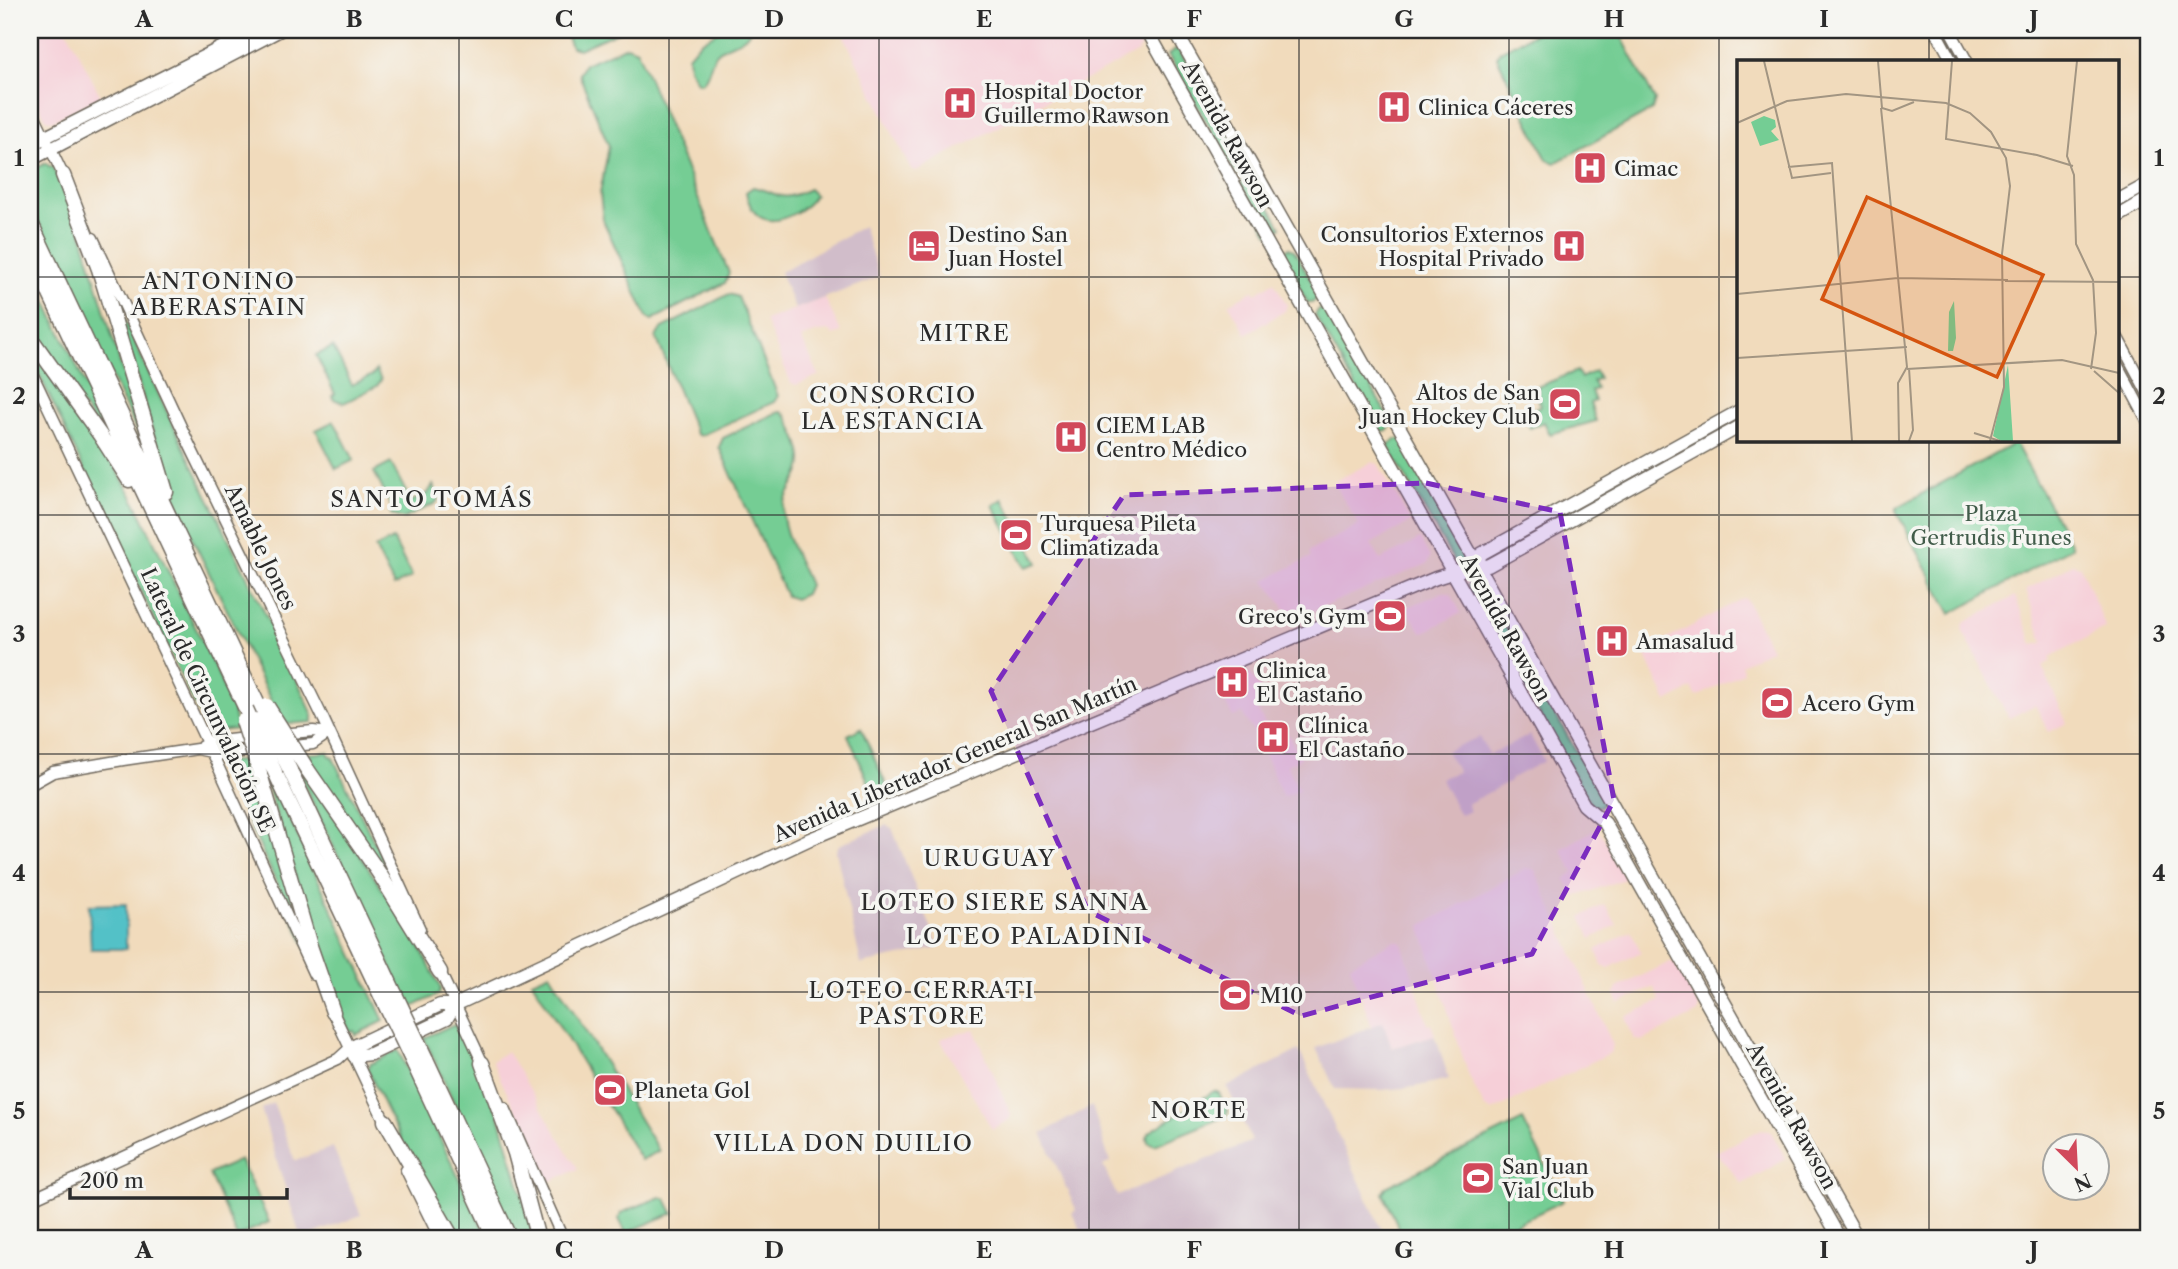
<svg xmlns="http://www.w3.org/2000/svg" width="2178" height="1269" font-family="'Libre Caslon Text',serif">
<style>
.built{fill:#f6cfd8}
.industrial{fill:#d1bdca}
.green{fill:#74cd94;stroke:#507c60;stroke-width:2}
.water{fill:#52c1c7;stroke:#3e7679;stroke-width:2}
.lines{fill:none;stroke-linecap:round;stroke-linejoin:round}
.secondary-casing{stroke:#70695e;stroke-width:13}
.primary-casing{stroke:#70695e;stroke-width:15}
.highway-casing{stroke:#70695e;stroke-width:17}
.secondary{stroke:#fff;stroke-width:10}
.primary{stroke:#fff;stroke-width:12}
.highway{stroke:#fff;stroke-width:14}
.highway-bridge-casing{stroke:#70695e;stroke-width:17;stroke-linecap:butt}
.highway-bridge{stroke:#fff;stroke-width:14}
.marked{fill:#7b2cbf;fill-opacity:0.2;stroke:#7b2cbf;stroke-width:5;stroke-dasharray:14 9;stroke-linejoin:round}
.grid{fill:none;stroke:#2b2b2b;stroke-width:2;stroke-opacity:0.55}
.labels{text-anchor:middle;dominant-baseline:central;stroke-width:7;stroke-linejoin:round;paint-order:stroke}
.poi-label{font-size:21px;fill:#2b2b2b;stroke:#f6f6f2;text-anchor:start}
.street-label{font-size:21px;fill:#2b2b2b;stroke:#f6f6f2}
.park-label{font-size:21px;fill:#415c4a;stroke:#f6f6f2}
.neighbourhood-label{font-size:23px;letter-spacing:2px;fill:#2b2b2b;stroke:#f6f6f2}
.inset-road{fill:none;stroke:#a29582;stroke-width:2}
.view{fill:#d5540f;fill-opacity:0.15;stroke:#d5540f;stroke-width:3.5}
.inset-edge{fill:none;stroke:#2b2b2b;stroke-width:3.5}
.neatline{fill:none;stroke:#2b2b2b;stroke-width:2.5}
.grid-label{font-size:23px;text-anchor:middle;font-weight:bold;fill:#2b2b2b}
</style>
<rect width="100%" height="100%" fill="#f6f6f2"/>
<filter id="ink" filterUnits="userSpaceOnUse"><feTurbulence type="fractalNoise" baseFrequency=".0143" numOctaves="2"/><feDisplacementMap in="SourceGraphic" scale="14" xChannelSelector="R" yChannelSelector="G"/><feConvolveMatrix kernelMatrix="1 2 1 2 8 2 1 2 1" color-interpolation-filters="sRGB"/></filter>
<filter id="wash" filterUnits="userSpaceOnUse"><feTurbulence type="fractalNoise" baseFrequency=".00686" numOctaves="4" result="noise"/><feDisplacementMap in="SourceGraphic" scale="28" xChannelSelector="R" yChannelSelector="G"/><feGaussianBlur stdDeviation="1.57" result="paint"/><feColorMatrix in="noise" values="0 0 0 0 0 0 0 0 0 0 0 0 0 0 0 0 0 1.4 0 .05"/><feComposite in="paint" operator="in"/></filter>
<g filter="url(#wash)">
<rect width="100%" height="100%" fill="#f1dbbc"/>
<path class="built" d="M30 30H67L101 97 52 121 46 119 30 89Z
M841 30H1132L1141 46 1138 52 916 171 911 170Z
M1274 282 1287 305 1285 311 1246 334 1229 304 1254 290 1256 293Z
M825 298 841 332 833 336 830 331 818 332 801 338 819 375 797 385 791 383 765 320Z
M1372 462 1378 464 1411 522 1371 544 1381 560 1420 539 1430 557 1427 564 1292 619 1265 580 1311 557 1309 551 1359 525 1333 482Z
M2073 564 2080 566 2106 628 2050 657 2051 661 2042 666 2067 723 2049 732 2035 705 2009 718 1962 630 1964 623 2015 596 2033 645 2043 643 2026 590Z
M1443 592 1451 594 1461 613 1422 633 1406 608Z
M1743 598 1746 599 1771 649 1741 665 1744 672 1697 697 1692 688 1667 702 1644 652Z
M1250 673 1267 699 1255 707 1260 715 1271 734 1285 729 1301 758 1287 765 1299 790 1283 797 1258 740 1242 713 1233 717 1217 688Z
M1594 830 1601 833 1627 878 1575 897 1565 879 1574 873 1561 849Z
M1527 868 1535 870 1613 1045 1610 1053 1492 1111 1485 1108 1469 1076 1421 928 1422 925Z
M1605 904 1617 925 1591 939 1581 917Z
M1631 931 1641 952 1609 968 1602 965 1596 950Z
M1395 940 1402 943 1428 1025 1431 1024 1435 1035 1392 1048 1383 1023 1372 1027 1350 965Z
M1670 962 1676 964 1700 1007 1698 1013 1641 1041 1634 1039 1625 1017 1660 1001 1654 987 1619 1003 1615 994 1617 988Z
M974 1029 1011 1114 1009 1120 992 1129 940 1039Z
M507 1051 578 1169 549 1182 492 1061Z
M1762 1129 1771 1132 1786 1159 1742 1184 1716 1152Z"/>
<path class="industrial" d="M863 226 879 276 877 278 795 309 780 272Z
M1530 735 1544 761 1510 779V781L1467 804 1470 811 1460 815 1440 778 1458 772 1446 751 1479 737 1490 755Z
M886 825 892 828 939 948 861 964 836 851 839 845Z
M1383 1022 1392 1048 1435 1035 1449 1079 1414 1087 1381 1090 1335 1089 1316 1048Z
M1299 1050 1386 1239H1085L1072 1213 1076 1210 1042 1133 1092 1106 1110 1162 1103 1166 1117 1196 1252 1141 1227 1087Z
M273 1103 295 1161 333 1147 361 1215 301 1239 261 1109Z"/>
<path class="green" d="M564 30H622L579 49 571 47Z
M720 30H749V32C741 45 726 42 716 54 709 63 710 77 701 83L697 82 689 68 688 56 699 43Z
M1541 30H1618L1655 100 1652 110 1555 163 1547 160 1497 57 1500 51Z
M627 46 637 50 729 273 725 283 652 320 647 317 603 220 600 193 609 146 579 74 584 64Z
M1178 48 1247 167 1237 175 1168 55Z
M46 163 50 167 52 166 78 221 146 451 30 204V171Z
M1253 178 1281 227 1274 235 1269 234 1241 185 1242 182Z
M753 187C781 193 778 204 809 189L815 195C811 203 803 208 795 213 770 227 752 221 746 192Z
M1289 248 1294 250 1320 296 1312 303H1308L1281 256 1284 250Z
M30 267 121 460 30 333Z
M112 290C173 434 248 572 313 715V722L286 724 273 705 193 540 163 468Z
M729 294 738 297 778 396 774 402 700 436 696 434 656 337 661 329Z
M1327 308 1392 424 1387 431 1381 432 1315 315 1319 309Z
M30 345 117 470 132 496 217 672 233 711 237 729 209 732 205 727 30 355Z
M333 347 352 385 373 375 376 370 381 380 377 386 344 403 333 399 332 396 335 394 316 355Z
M1577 371 1581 378 1595 371 1599 378 1593 381 1596 389 1591 391 1595 401 1590 403 1596 421 1550 434 1544 422 1530 428 1523 414 1540 406 1537 387Z
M778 412H782L787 416C792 429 801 443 802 457 804 478 783 492 783 513 783 534 801 565 809 585L805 594 795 599 786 596 719 447 723 438Z
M334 421 354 460 336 469 316 430Z
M1396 439H1401L1466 556 1461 562 1455 563 1388 446Z
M2015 443 2072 547 1951 614 1896 511V508Z
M391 463 411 502 428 493 433 485 439 497 436 503 403 519 392 515 390 512 393 510 374 472Z
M1003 499 1038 563 1026 567 993 505Z
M393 539 412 577 394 586 375 548Z
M1476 578 1480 579 1541 688 1538 694 1529 696 1467 586 1472 579Z
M1547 700 1604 800 1601 806 1592 807 1535 706 1539 701Z
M861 728 888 789 874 795 848 735Z
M279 732 419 945 441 989 439 991 440 994 410 1008Z
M328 752 330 756H332L409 913 305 754Z
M249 760 314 964 223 767 226 766 224 762Z
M265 778H270L276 789 384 1021 355 1035 354 1031 350 1032 331 993Z
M550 973 649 1135 659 1151 641 1160 532 981Z
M454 1024 456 1027 458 1026 499 1115 535 1239H517L424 1038Z
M398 1050 488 1239H456C423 1183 393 1127 367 1068L370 1066V1064Z
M1214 1091 1219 1093 1228 1112 1226 1116 1155 1145 1148 1142 1147 1137 1150 1132Z
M1523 1120 1563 1201 1485 1239H1404L1383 1193 1386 1187Z
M240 1160 269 1222 237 1237 209 1174Z
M660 1197 666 1199 673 1213 626 1233 619 1219 621 1213Z"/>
<path class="water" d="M126 904V949H91L89 905Z"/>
</g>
<g filter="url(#ink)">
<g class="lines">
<defs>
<path id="secondary" d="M1935 30 1952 61
M1950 30 1967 61
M30 106 65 179
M93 238 191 448 324 720 420 929
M2117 336 2148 394
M2117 364 2148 422
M30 369 216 762 314 975
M281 734 313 731 329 733
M202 746 211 742 255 737
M286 747 313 744 329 733
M30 785 53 772 123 760 197 749 221 754 260 750
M437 965 485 1068
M331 1008 387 1126
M505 1108 563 1239
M406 1170 440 1239
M30 1200 338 1059 350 1048"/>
<path id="primary" d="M1147 30 1584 805 1605 823 1840 1239
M1175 30 1858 1239
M30 145 256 30
M30 160 280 30
M2117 201 2148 184
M2117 217 2148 199
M1477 565 1481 554 1739 411
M350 1048 440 1005H455L810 839 1436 578 1477 565 1488 566 1739 427
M354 1056 371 1054 447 1018 455 1005"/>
<path id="highway" d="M63 175 99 269 166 492
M30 221 259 707
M30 252 246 709
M30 337 100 435 129 480
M307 769 379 873 440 972
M290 770 395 994
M275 772 383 1000
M260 774 310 946 333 1012
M426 1059 510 1239
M482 1063 515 1153 538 1239
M414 1064 495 1239
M385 1121 453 1239"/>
</defs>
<use href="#secondary" class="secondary-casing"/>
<use href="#primary" class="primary-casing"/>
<use href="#highway" class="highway-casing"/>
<use href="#secondary" class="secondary"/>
<use href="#primary" class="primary"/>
<use href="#highway" class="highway"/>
<defs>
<path id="highway-bridge" d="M267 706 307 769
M246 709 275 772
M263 715 290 770
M243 721 260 774
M395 994 426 1059
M383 1000 414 1064"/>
</defs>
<use href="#highway-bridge" class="highway-bridge-casing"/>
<use href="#highway-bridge" class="highway-bridge"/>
</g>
</g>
<path class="marked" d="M1426 483 1560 512 1614 800 1532 954 1301 1016 1088 911 991 691 1124 495Z"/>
<path class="grid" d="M249 30V1239M459 30V1239M669 30V1239M879 30V1239M1089 30V1239M1299 30V1239M1509 30V1239M1719 30V1239M1929 30V61M30 277H1739M2117 277H2148M1929 439V1239M30 515H2148M30 754H2148M30 992H2148"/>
<defs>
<symbol id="hospital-square" viewBox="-11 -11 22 22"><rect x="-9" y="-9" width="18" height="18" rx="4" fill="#d1495b" stroke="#f6f6f2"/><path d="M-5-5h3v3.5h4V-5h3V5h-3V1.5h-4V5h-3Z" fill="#fff"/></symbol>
<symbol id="hotel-square" viewBox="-11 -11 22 22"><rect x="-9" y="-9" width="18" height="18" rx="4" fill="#d1495b" stroke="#f6f6f2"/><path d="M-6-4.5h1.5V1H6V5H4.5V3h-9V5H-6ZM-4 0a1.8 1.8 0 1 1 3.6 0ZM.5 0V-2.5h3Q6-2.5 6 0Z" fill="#fff"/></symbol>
<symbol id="stadium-square" viewBox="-11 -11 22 22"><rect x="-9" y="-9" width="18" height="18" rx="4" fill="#d1495b" stroke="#f6f6f2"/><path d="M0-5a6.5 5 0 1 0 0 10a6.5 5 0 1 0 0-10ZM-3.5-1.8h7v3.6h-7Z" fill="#fff"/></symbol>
</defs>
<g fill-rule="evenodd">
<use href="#hospital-square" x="941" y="84" width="38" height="38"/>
<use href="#hospital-square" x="1375" y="88" width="38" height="38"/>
<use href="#hospital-square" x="1571" y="149" width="38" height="38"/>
<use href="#hotel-square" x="905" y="227" width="38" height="38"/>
<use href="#hospital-square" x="1550" y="227" width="38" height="38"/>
<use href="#stadium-square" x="1546" y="385" width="38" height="38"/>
<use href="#hospital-square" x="1052" y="418" width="38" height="38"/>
<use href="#stadium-square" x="997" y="516" width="38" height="38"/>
<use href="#stadium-square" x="1371" y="597" width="38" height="38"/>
<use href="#hospital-square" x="1593" y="622" width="38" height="38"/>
<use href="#hospital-square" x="1213" y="663" width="38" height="38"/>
<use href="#stadium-square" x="1758" y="684" width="38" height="38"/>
<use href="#hospital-square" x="1254" y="718" width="38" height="38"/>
<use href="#stadium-square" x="1216" y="976" width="38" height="38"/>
<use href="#stadium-square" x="591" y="1071" width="38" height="38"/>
<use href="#stadium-square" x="1459" y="1159" width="38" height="38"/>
</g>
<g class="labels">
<g class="poi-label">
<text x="984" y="91">Hospital Doctor<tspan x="984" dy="24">Guillermo Rawson</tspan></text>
<text x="1418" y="107">Clinica Cáceres</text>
<text x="1614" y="168">Cimac</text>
<text x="948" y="234">Destino San<tspan x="948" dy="24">Juan Hostel</tspan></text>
<text x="1544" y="234" text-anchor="end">Consultorios Externos<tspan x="1544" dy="24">Hospital Privado</tspan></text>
<text x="1540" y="392" text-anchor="end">Altos de San<tspan x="1540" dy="24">Juan Hockey Club</tspan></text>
<text x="1096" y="425">CIEM LAB<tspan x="1096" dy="24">Centro Médico</tspan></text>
<text x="1040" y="523">Turquesa Pileta<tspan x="1040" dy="24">Climatizada</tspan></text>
<text x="1366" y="616" text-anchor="end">Greco's Gym</text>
<text x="1636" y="641">Amasalud</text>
<text x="1256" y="670">Clinica<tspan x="1256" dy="24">El Castaño</tspan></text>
<text x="1802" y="703">Acero Gym</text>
<text x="1298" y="725">Clínica<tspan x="1298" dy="24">El Castaño</tspan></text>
<text x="1260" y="995">M10</text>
<text x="634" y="1090">Planeta Gol</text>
<text x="1502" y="1166">San Juan<tspan x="1502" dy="24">Vial Club</tspan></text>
</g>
<g class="street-label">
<text transform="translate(1228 134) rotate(61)">Avenida Rawson</text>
<text transform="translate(261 547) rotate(64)">Amable Jones</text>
<text transform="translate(1506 628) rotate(61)">Avenida Rawson</text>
<text transform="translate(208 700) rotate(65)">Lateral de Circunvalación SE</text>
<text transform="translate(955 759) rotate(-23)">Avenida Libertador General San Martín</text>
<text transform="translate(1792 1116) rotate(61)">Avenida Rawson</text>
</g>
<g class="park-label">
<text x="1991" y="513">Plaza<tspan x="1991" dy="24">Gertrudis Funes</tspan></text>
</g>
<g class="neighbourhood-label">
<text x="219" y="281">ANTONINO<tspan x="219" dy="26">ABERASTAIN</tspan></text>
<text x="965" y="333">MITRE</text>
<text x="893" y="395">CONSORCIO<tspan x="893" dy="26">LA ESTANCIA</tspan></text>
<text x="432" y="499">SANTO TOMÁS</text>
<text x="990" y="858">URUGUAY</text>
<text x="1005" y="902">LOTEO SIERE SANNA</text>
<text x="1025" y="936">LOTEO PALADINI</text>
<text x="922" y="990">LOTEO CERRATI<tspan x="922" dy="26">PASTORE</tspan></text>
<text x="1199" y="1110">NORTE</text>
<text x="844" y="1143">VILLA DON DUILIO</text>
</g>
</g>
<g transform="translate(1737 60)">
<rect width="382" height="382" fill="#f1dbbc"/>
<path d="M27 56 38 60 39 67 34 71 42 80 23 86 14 62ZM217 241 219 278 216 291H211L212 252ZM271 305 276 381H264L256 376Z" fill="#74cd94"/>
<path class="inset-road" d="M27 1 55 118 94 113M141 1 145 48 155 51 177 42M215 1 209 79 300 95 336 106M340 1 330 96 337 115 339 184 356 220 359 273 354 309M144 48 170 307 161 323 162 381M0 63 50 41 109 34 209 43 233 53 254 72 269 98 273 126 265 194 267 327 253 381M51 107 95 103 115 381M268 221 382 222M0 234 161 218 271 220M0 298 170 287M170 309 325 300 382 313M357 311 382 333M237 373 263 381M172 381 176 370 172 308"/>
<path class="view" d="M130 137 306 215 260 317 85 239Z"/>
<rect width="382" height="382" class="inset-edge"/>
</g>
<rect width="2178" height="1269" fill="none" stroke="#f6f6f2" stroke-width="77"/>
<g transform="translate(2076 1167) rotate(156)"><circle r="33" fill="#f6f6f2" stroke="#a5a5a2" stroke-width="2"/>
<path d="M0-5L12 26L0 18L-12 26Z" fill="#d1495b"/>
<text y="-10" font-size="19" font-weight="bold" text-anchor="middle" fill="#2b2b2b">N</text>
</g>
<path d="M70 1188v10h217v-10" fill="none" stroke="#2b2b2b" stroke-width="3.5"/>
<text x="80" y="1188" font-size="21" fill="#2b2b2b" stroke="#f6f6f2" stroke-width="5" paint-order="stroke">200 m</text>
<rect x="38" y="38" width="2102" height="1192" class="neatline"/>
<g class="grid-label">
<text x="144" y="27">A</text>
<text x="354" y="27">B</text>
<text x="564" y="27">C</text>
<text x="774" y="27">D</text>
<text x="984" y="27">E</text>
<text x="1194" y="27">F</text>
<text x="1404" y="27">G</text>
<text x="1614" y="27">H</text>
<text x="1824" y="27">I</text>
<text x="2034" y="27">J</text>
<text x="19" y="166">1</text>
<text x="2159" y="166">1</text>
<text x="19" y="404">2</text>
<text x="2159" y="404">2</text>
<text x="19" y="642">3</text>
<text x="2159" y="642">3</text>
<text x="19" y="881">4</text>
<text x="2159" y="881">4</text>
<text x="19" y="1119">5</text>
<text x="2159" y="1119">5</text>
<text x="144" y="1258">A</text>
<text x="354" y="1258">B</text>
<text x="564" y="1258">C</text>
<text x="774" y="1258">D</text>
<text x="984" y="1258">E</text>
<text x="1194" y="1258">F</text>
<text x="1404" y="1258">G</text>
<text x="1614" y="1258">H</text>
<text x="1824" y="1258">I</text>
<text x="2034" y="1258">J</text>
</g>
</svg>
